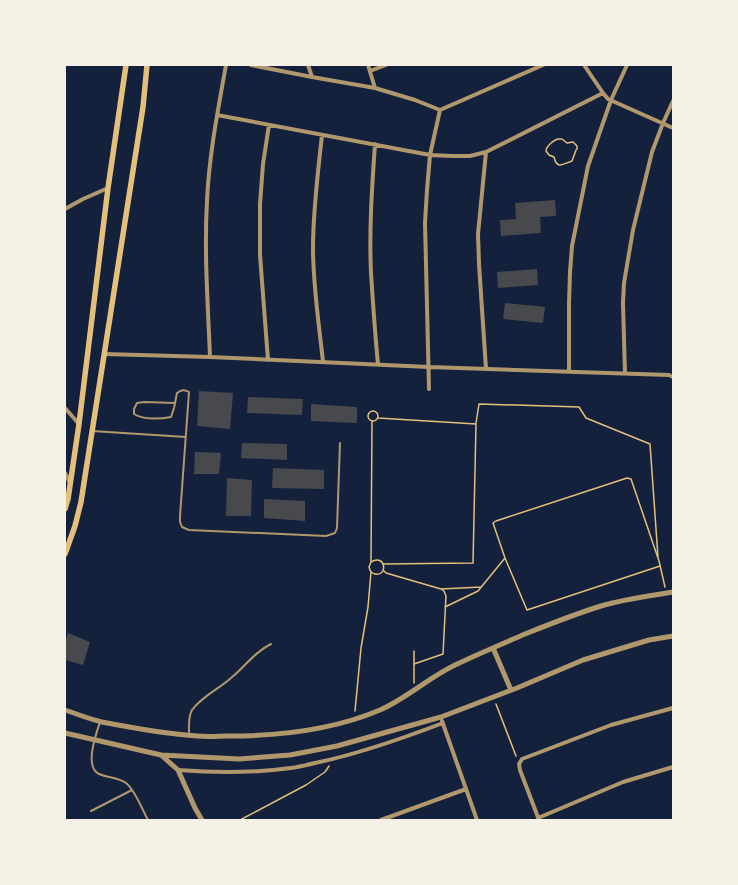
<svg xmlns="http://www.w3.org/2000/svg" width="738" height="885" font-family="Manrope,sans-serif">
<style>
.building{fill:#48494c}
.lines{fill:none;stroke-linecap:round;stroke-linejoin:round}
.path{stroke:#e5c07b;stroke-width:1.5}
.service{stroke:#b1986c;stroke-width:2}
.minor{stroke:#b1986c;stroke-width:4}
.tertiary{stroke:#b1986c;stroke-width:5}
.secondary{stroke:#e5c07b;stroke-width:5.5}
</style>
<rect width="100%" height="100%" fill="#14213d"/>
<path class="building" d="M555 200 556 216 540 217 541 233 501 236 500 220 516 219 515 203Z
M537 269 538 285 498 288 497 272Z
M505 303 545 307 543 323 503 319Z
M199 391 233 393 230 429 197 426Z
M248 397 303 399 302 415 247 413Z
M311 404 357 407V423L311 421Z
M242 443 287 444V460L241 458Z
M195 452 221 453 219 474H194Z
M273 468 324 470V489L272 488Z
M227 478 252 480 251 516H226Z
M264 499 305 501V521L264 518Z
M68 633 90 642 83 665 65 660V642Z"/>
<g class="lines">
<path class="path" d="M558 139H562L567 143 573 142 577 146V149L576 150 572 161C563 164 557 170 554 157L549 155 546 151C546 146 554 140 558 139Z
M368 416a5 5 0 1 1 10 0a5 5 0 1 1-10 0Z
M378 418 476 424 473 563 383 564
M476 423 479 404 579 407 586 418 650 444 658 557
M505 558 527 610 660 566
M371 562C386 553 388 577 375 574 371 573 370 571 369 567L371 562 372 421
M383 570 386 573 441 589 444 591 446 596 443 654 414 664
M441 589 481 587
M445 607 478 591 505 558 493 523 496 521 627 478 631 479 659 561 665 587
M414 683V651
M496 704 516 756
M355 711 361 648 368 607 371 572
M240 820 306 785 325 772 329 766"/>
<path class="service" d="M175 403 144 402 137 403 134 409V414C143 420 161 419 171 417L174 408 177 393C181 390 184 389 189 392L180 516V522L182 527 189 530 326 536 335 533 337 528 340 443
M92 431 186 437
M100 722C96 734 84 767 99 774 108 778 118 777 126 783 135 790 142 809 148 820
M189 734C189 726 188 717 192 710 202 696 219 689 231 678 246 666 253 653 271 644
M91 811 132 790"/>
<path class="minor" d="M251 65 312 77 375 88 415 100 440 110 543 65
M308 65 312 77
M368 65 375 88
M584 65 603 93 608 99 673 128
M370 71 386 65
M217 115 430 155 452 156H470L486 152 603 93
M322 135C318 172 313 210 313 248 313 286 319 324 323 362
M375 144C372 187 369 230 371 273 373 303 375 334 378 364
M486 152 478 234 479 264 486 369
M65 209 83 199 108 188
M104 354 210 357 429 367 669 375 673 377
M210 357C208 305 204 253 207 201 209 155 218 110 226 65
M268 360 260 255V204L263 164 269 125
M569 371V304L570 272 572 246 588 166 611 100 627 65
M625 374 623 303 624 283 633 230 652 152 663 123 673 101
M429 389 425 223 427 190 430 155 440 110
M65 408 79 424
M65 473 70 483
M442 721 477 820
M178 770C216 773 254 773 291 768 299 767 307 765 315 763 359 754 401 739 443 723
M538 818 623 782 673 767
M381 820 466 789
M539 820 520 770 519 764 522 759 611 725 673 708"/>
<path class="tertiary" d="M493 648 511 690
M65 710C77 714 89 719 102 722 133 728 165 734 197 736 208 737 219 736 229 736 280 736 333 730 380 710 407 698 428 678 455 665 478 654 502 644 525 634 550 624 575 614 601 606 624 599 649 596 673 592
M65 733 161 755 239 759 290 755 337 746 441 717 517 688 583 660 649 640 673 636
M161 755 178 770 195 808 202 820"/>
<path class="secondary" d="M65 509 68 499 79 424 108 188 126 65
M65 554 75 526 81 502 143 107 147 65"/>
</g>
<rect width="738" height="885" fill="none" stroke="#f6f1e7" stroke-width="132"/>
</svg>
